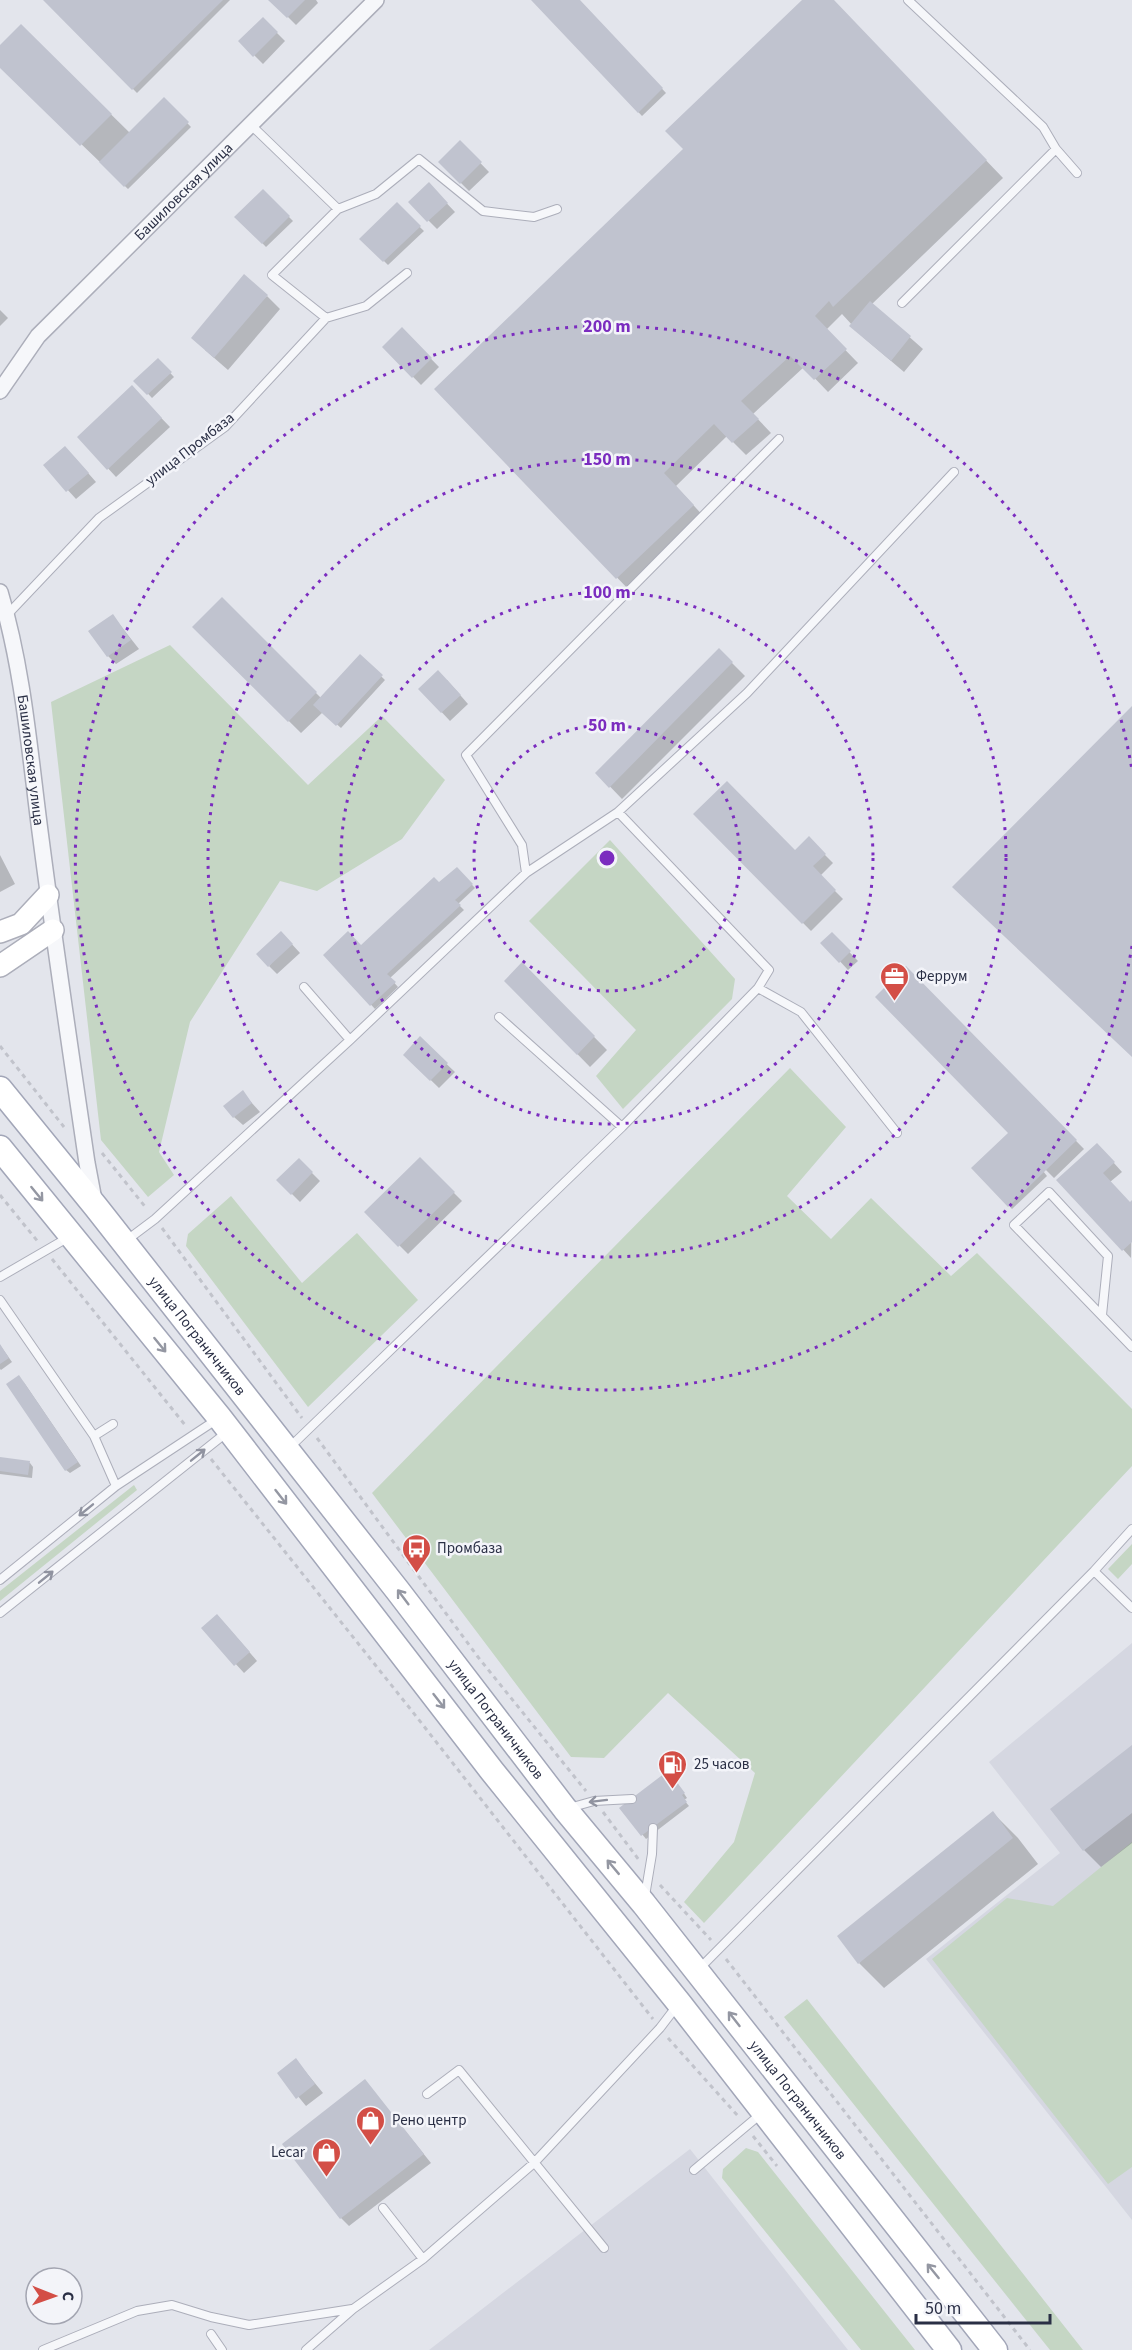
<svg xmlns="http://www.w3.org/2000/svg" width="1132" height="2350" font-family="'Source Sans 3',sans-serif">
<style>
.built{fill:#d5d7e1}
.green{fill:#c5d6c4}
.shadow{fill:#0003}
.building{fill:#c0c3cf}
.lines{fill:none;stroke-linecap:round;stroke-linejoin:round}
.service-casing{stroke:#acaeba;stroke-width:10}
.minor-casing{stroke:#acaeba;stroke-width:18}
.secondary-casing{stroke:#acaeba;stroke-width:24}
.primary-casing{stroke:#a2a6b8;stroke-width:27}
.path{stroke:#c1c3cb;stroke-width:3;stroke-dasharray:4.5 4.5;stroke-linecap:butt}
.service{stroke:#f6f7fa;stroke-width:8}
.minor{stroke:#f6f7fa;stroke-width:15}
.secondary{stroke:#fff;stroke-width:21}
.primary{stroke:#fff;stroke-width:24}
.oneway{stroke:#9497a2}
.oneway2{stroke:#9093a0}
.ring{fill:none;stroke:#7b2cbf;stroke-width:3;stroke-dasharray:3 6}
.labels{text-anchor:middle;dominant-baseline:central;stroke-width:5;stroke-linejoin:round;paint-order:stroke}
.street-label{font-size:15px;fill:#2a2f45;stroke:#f3f4f9}
.poi-label{font-size:15px;fill:#2a2f45;stroke:#f3f4f9;text-anchor:start}
.centre{fill:#7b2cbf;stroke:#f3f4f9;stroke-width:3}
.ring-label{font-size:18px;text-anchor:middle;font-weight:bold;fill:#7b2cbf;stroke:#f3f4f9;stroke-width:5;stroke-linejoin:round;paint-order:stroke}
</style>
<rect width="100%" height="100%" fill="#e3e5ec"/>
<path class="built" d="M1132 1643V2220L926 1959 1060 1853 989 1762Z
M690 2149 848 2350H429Z"/>
<path class="green" d="M170 645 308 785 382 716 445 780 402 839 317 891 280 881 190 1022 159 1152 174 1175 148 1197 101 1140 51 702Z
M610 840 735 979 732 999 623 1109 596 1076 636 1030 529 921Z
M790 1068 846 1127 787 1196 831 1239 871 1198 951 1276 977 1253 1132 1409V1466L704 1923 684 1902 734 1842 755 1773 668 1693 604 1758 571 1757 372 1493Z
M231 1196 302 1283 357 1233 418 1300 308 1407 186 1246 188 1234Z
M134 1485 137 1490 0 1601V1591Z
M1132 1544V1564L1118 1579 1108 1569Z
M1132 1842V2167L1108 2184 932 1959 1007 1898 1053 1906Z
M807 1999 1083 2350H1050L784 2017Z
M746 2148 758 2152 915 2350H861L722 2178 723 2169Z"/>
<path class="shadow" d="M45 0H230L137 93Z
M271 0H316L318 3 296 25Z
M533 0H579L666 93 642 116Z
M804 0H832L1003 178 872 304 923 349 904 372 864 338 842 314 826 330 858 363 828 392 804 367 753 414 771 433 746 455 727 436 676 486 706 519 630 591 436 389 685 150Z
M263 19 285 41 263 64 240 41Z
M21 26 130 133 164 99 191 127 128 189 0 66V47Z
M460 142 489 172 469 191 440 162Z
M263 191 293 221 266 247 237 217Z
M437 193 455 212 437 229 410 202Z
M397 205 424 231 388 265 362 239Z
M267 296 280 309 228 370 205 350Z
M0 310 8 318 0 326Z
M402 329 439 367 421 385 384 347Z
M158 360 174 377 152 398 136 381Z
M140 396 170 427 116 477 79 437Z
M74 457 96 482 76 499 45 465Z
M222 599 321 698 360 656 385 680 341 728 323 712 301 733 194 627Z
M113 616 139 649 116 664 108 656Z
M719 650 745 676 622 799 597 773Z
M447 680 468 704 450 721 420 689Z
M695 814 795 852 817 847 833 863 820 876 843 899 811 931Z
M0 855 15 884 0 892Z
M457 869 475 888 458 904 464 910 390 978 398 987 375 1009 325 955 361 947Z
M832 934 858 961 848 970 823 943Z
M289 941 300 953 277 974 269 966Z
M522 964 607 1050 590 1067 506 981Z
M906 968 1084 1149 1054 1178 1045 1169 1043 1171 1047 1176 1012 1209 973 1168 1009 1133Z
M420 1039 455 1072 439 1088 405 1055Z
M242 1092 260 1112 243 1125 234 1117Z
M1105 1153 1122 1172 1110 1182 1130 1204 1132 1202 1131 1258 1059 1180Z
M420 1159 462 1201 408 1254 366 1212Z
M299 1160 320 1181 300 1202 278 1180Z
M0 1345 12 1362 1 1370 0 1369Z
M23 1381 81 1466 70 1473 66 1470Z
M0 1459 30 1463 33 1467 32 1478 0 1474Z
M225 1624 257 1661 244 1673 203 1628Z
M1132 1747V1843L1101 1867 1084 1850Z
M670 1781 677 1783 687 1798 684 1800 689 1806 646 1839 621 1808Z
M993 1813 1018 1838 1038 1864 884 1988 859 1963Z
M296 2060 323 2093 306 2106 279 2073Z
M365 2081 431 2163 349 2226 341 2218Z"/>
<path class="building" d="M43 0H223L132 90Z
M268 0H305L287 18Z
M531 0H580L663 88 638 113Z
M802 0H834L987 160 833 307 829 301 815 316 847 349 814 380 790 356 741 401 759 419 732 443 714 424 664 473 694 505 616 579 434 389 683 149 665 131Z
M263 17 278 32 253 57 238 41Z
M21 24 112 114 80 146 0 68V45Z
M164 97 189 122 124 187 99 162Z
M460 140 482 162 460 184 438 162Z
M429 182 448 203 427 222 408 202Z
M263 189 290 216 262 244 234 217Z
M397 202 421 226 383 262 359 239Z
M244 274 268 295 214 358 191 338Z
M870 301 911 336 891 361 849 326Z
M402 327 432 358 412 378 382 347Z
M158 358 172 372 147 395 133 381Z
M132 385 162 418 107 470 77 437Z
M65 446 89 473 66 492 43 465Z
M222 597 317 692 288 722 192 627Z
M113 614 131 640 107 657 88 631Z
M719 648 733 662 609 788 595 773Z
M360 654 383 675 336 726 313 705Z
M438 670 461 695 441 713 418 689Z
M1132 706V1057L952 887Z
M727 781 795 850 809 836 826 854 813 866 836 890 802 924 693 814Z
M457 867 473 884 455 900 461 905 387 974 396 982 370 1006 323 955 348 931 361 945 434 877 439 882Z
M281 931 293 944 268 967 256 954Z
M832 932 851 951 839 963 820 943Z
M522 962 595 1036 577 1055 504 981Z
M906 966 1077 1140 1008 1207 971 1168 1008 1133 875 997Z
M420 1036 448 1063 430 1081 403 1055Z
M243 1090 252 1103 233 1118 223 1106Z
M1097 1143 1115 1162 1103 1173 1130 1202 1132 1200V1242L1122 1251 1056 1180Z
M420 1157 455 1192 398 1247 364 1212Z
M299 1158 313 1172 291 1195 276 1180Z
M0 1344 9 1358 0 1364Z
M19 1375 78 1462 65 1471 6 1384Z
M0 1457 30 1461 28 1475 0 1471Z
M217 1614 250 1652 234 1666 201 1628Z
M1132 1745V1813L1083 1851 1050 1809Z
M665 1773 670 1780 673 1777 685 1793 682 1795 687 1802 641 1836 619 1808Z
M993 1811 1013 1838 858 1964 837 1936Z
M296 2058 315 2084 296 2099 277 2073Z
M365 2079 424 2154 340 2219 282 2144Z"/>
<g class="lines">
<defs>
<path id="service" d="M908 0 1043 127 1056 149 1077 173
M251 125 338 209 376 194 419 159 483 211 534 217 557 209
M902 303 1056 149
M326 318 272 275 338 209
M7 615 99 518 225 427 326 318 366 306 407 273
M618 812 747 693 954 472
M526 873 522 845 466 755 779 439
M304 987 350 1040
M758 988 801 1012 897 1133
M499 1017 622 1127
M127 1240 155 1219 350 1040 526 873 618 812 769 970 758 988 622 1127 290 1447
M0 1277 69 1237
M0 1300 94 1436 116 1486
M1102 1315 1108 1256 1049 1192 1014 1225 1132 1347
M94 1436 113 1424
M1094 1571 1132 1608
M0 1580 116 1486 216 1420
M0 1613 226 1433
M569 1808 594 1801 632 1799
M645 1896 652 1854 653 1828
M700 1968 1094 1571 1132 1529
M427 2094 459 2070 604 2248
M694 2170 762 2113
M383 2208 423 2259
M211 2334 222 2350
M43 2350 137 2311 172 2305 211 2317 249 2325 352 2309
M306 2350 353 2309 423 2259 534 2163 660 2028 676 2007"/>
<g id="minor">
<path id="s1" d="M0 391 38 336 376 0"/>
<path id="s2" d="M0 592C24 672 30 757 41 839 55 947 71 1055 87 1163L94 1200"/>
</g>
<path id="secondary" d="M0 932 21 924 48 895
M0 966 53 930"/>
<g id="primary">
<path id="s3" d="M0 1089 96 1207 398 1591 565 1809 644 1904 995 2350"/>
<path d="M0 1148 219 1417 492 1771 679 2003 949 2350"/>
</g>
</defs>
<use href="#service" class="service-casing"/>
<use href="#minor" class="minor-casing"/>
<use href="#secondary" class="secondary-casing"/>
<use href="#primary" class="primary-casing"/>
<path class="path" d="M0 1046 64 1127
M102 1153 147 1209
M0 1195 39 1243
M162 1228 302 1418
M52 1259 185 1425
M317 1438 478 1657 586 1791
M211 1459 412 1711 653 2019
M603 1812 639 1860
M660 1885 711 1940
M726 1959 1030 2350
M668 2038 738 2116
M753 2136 777 2166"/>
<use href="#service" class="service"/>
<use href="#minor" class="minor"/>
<use href="#secondary" class="secondary"/>
<use href="#primary" class="primary"/>
</g>
<defs><path id="oneway-shaft" d="M-6 0H5M1.5-3L5.5 0L1.5 3" fill="none" stroke-width="1.6" stroke-linecap="round" stroke-linejoin="round" transform="scale(1.5)"/></defs>
<g class="oneway">
<use href="#oneway-shaft" transform="translate(37 1194) rotate(51)"/>
<use href="#oneway-shaft" transform="translate(160 1345) rotate(51)"/>
<use href="#oneway-shaft" transform="translate(281 1497) rotate(52)"/>
<use href="#oneway-shaft" transform="translate(403 1597) rotate(-127)"/>
<use href="#oneway-shaft" transform="translate(439 1701) rotate(52)"/>
<use href="#oneway-shaft" transform="translate(613 1867) rotate(-130)"/>
<use href="#oneway-shaft" transform="translate(734 2019) rotate(-128)"/>
<use href="#oneway-shaft" transform="translate(933 2271) rotate(-129)"/>
</g>
<g class="oneway2">
<use href="#oneway-shaft" transform="translate(198 1455) rotate(-39)"/>
<use href="#oneway-shaft" transform="translate(86 1510) rotate(141)"/>
<use href="#oneway-shaft" transform="translate(46 1577) rotate(-39)"/>
<use href="#oneway-shaft" transform="translate(598 1801) rotate(173)"/>
</g>
<g class="ring">
<circle cx="607" cy="858" r="133"/>
<circle cx="607" cy="858" r="266"/>
<circle cx="607" cy="858" r="399"/>
<path d="M1132 946A532 532 0 1 1 1132 770"/>
</g>
<defs>
<symbol id="office-pin" viewBox="-11 -11 22 30"><path d="M0 17L-7.5 6A9.5 9.5 0 1 1 7.5 6Z" fill="#d34e46" stroke="#f3f4f9"/><path d="M-6-3h4V-5.5h4V-3h4V5H-6ZM-1-4.5V-3h2v-1.5ZM-6 0V1H6V0Z" fill="#fff"/></symbol>
<symbol id="bus-pin" viewBox="-11 -11 22 30"><path d="M0 17L-7.5 6A9.5 9.5 0 1 1 7.5 6Z" fill="#d34e46" stroke="#f3f4f9"/><path d="M-5-6H5V4H4V6H2V4H-2V6H-4V4H-5ZM-3.5-4V0h7V-4ZM-3.5 1.2v1.5H-2V1.2ZM2 1.2v1.5H3.5V1.2Z" fill="#fff"/></symbol>
<symbol id="fuel-pin" viewBox="-11 -11 22 30"><path d="M0 17L-7.5 6A9.5 9.5 0 1 1 7.5 6Z" fill="#d34e46" stroke="#f3f4f9"/><path d="M-5.5-6h7V0h2V4h1.3V-2.5L3-4.5l.8-.8L6-3V5H2.5V1h-1V6h-7ZM-4.2-4.7v3.2H.2V-4.7Z" fill="#fff"/></symbol>
<symbol id="shop-pin" viewBox="-11 -11 22 30"><path d="M0 17L-7.5 6A9.5 9.5 0 1 1 7.5 6Z" fill="#d34e46" stroke="#f3f4f9"/><path d="M-5-2.5h2.3a2.7 3.5 0 0 1 5.4 0H5L5.5 6h-11ZM-1.5-2.5h3a1.5 2.3 0 0 0-3 0Z" fill="#fff"/></symbol>
</defs>
<g fill-rule="evenodd">
<use href="#office-pin" x="878" y="960" width="33" height="45"/>
<use href="#bus-pin" x="400" y="1532" width="33" height="45"/>
<use href="#fuel-pin" x="656" y="1748" width="33" height="45"/>
<use href="#shop-pin" x="354" y="2104" width="33" height="45"/>
<use href="#shop-pin" x="310" y="2136" width="33" height="45"/>
</g>
<g class="labels">
<g class="street-label">
<text stroke="none"><textPath href="#s1" startOffset="272">Башиловская улица</textPath></text>
<text transform="translate(190 449) rotate(-38)">улица Промбаза</text>
<text stroke="none"><textPath href="#s2" startOffset="171">Башиловская улица</textPath></text>
<text stroke="none"><textPath href="#s3" startOffset="316">улица Пограничников</textPath></text>
<text stroke="none"><textPath href="#s3" startOffset="802">улица Пограничников</textPath></text>
<text stroke="none"><textPath href="#s3" startOffset="1288">улица Пограничников</textPath></text>
</g>
<g class="poi-label">
<text x="916" y="976">Феррум</text>
<text x="437" y="1548">Промбаза</text>
<text x="694" y="1764">25 часов</text>
<text x="392" y="2120">Рено центр</text>
<text x="305" y="2152" text-anchor="end">Lecar</text>
</g>
</g>
<circle cx="607" cy="858" r="9" class="centre"/>
<g class="ring-label">
<text x="607" y="332">200 m</text>
<text x="607" y="465">150 m</text>
<text x="607" y="598">100 m</text>
<text x="607" y="731">50 m</text>
</g>
<g transform="translate(54 2296) rotate(91)"><circle r="28" fill="#f3f4f9" stroke="#a3a5b1" stroke-width="1.5"/>
<path d="M0-4.5L10 22L0 15L-10 22Z" fill="#d34e46"/>
<text y="-9" font-size="16" font-weight="bold" text-anchor="middle" fill="#2a2f45">С</text>
</g>
<path d="M916 2314v9h134v-9" fill="none" stroke="#2a2f45" stroke-width="3"/>
<text x="925" y="2314" font-size="18" fill="#2a2f45" stroke="#f3f4f9" stroke-width="4.5" paint-order="stroke">50 m</text>
</svg>
